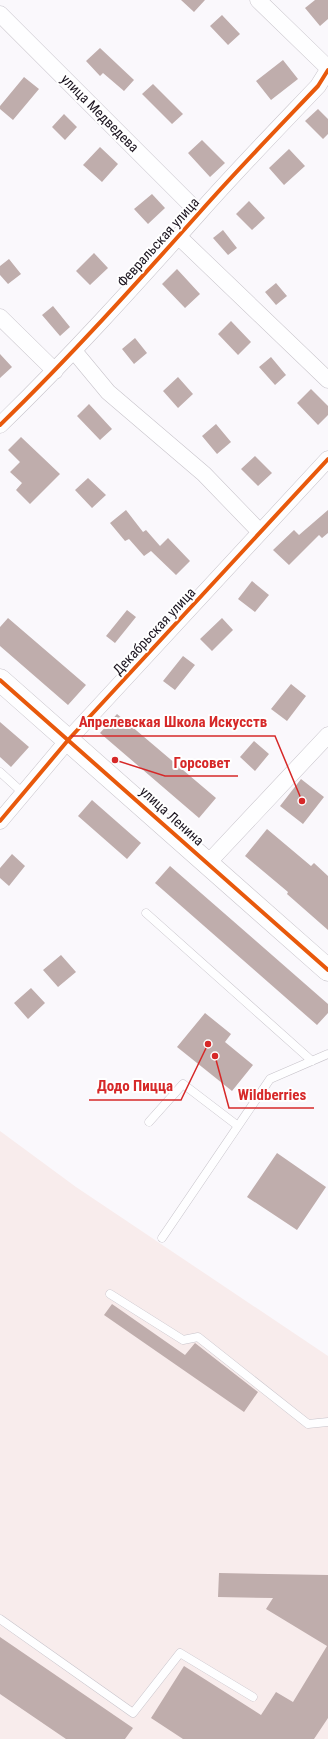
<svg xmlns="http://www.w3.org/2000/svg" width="328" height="1739" font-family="'Roboto Condensed',sans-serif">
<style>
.industrial{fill:#f8ecec}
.building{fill:#bfadac}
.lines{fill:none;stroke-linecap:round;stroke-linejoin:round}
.lane-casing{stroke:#c7c3ca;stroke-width:9}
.street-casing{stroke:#c7c3ca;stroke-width:17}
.secondary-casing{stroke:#c7c3ca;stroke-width:23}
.lane{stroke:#fefeff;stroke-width:8}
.street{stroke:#fefeff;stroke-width:16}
.secondary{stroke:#fefeff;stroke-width:22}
.cycleway-casing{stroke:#fff;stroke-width:6}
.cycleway{stroke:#e8590c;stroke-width:4}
.labels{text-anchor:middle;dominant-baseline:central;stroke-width:4;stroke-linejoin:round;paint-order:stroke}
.street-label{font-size:14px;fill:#1c1520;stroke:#fff}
.leader{fill:none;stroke:#d62828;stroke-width:1.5}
.callout-dot{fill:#d62828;stroke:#fff;stroke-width:1.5}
.callout-label{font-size:15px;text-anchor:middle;font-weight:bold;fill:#d62828;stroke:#fff;stroke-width:4;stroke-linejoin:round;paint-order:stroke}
</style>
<rect width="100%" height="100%" fill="#faf8fc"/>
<path class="industrial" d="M0 1131 76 1187 328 1356V1739H0Z"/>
<path class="building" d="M181 0H205L194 12Z
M315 0H328V19L320 26 305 8Z
M222 15 240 34 228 45 210 26Z
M100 48 134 80 124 91 103 73 100 76 86 61Z
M283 60 298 79 271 100 256 81Z
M24 77 39 89 13 120 0 109V106Z
M153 84 183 114 172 124 142 94Z
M318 109 328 119V134L323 139 305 121Z
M64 114 77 127 65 140 52 127Z
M202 140 225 163 210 177 188 153Z
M100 147 118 164 102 182 83 165Z
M289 149 305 166 284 185 269 168Z
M152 194 165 208 148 224 134 209Z
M249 201 265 218 252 230 236 214Z
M223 230 237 248 228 255 213 238Z
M94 253 108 268 90 285 76 271Z
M9 259 21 274 8 284 0 275V266Z
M177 269 200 294 185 308 162 284Z
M276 283 287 296 276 305 265 292Z
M53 306 70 327 60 336 42 315Z
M231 321 251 342 238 355 218 334Z
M135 338 147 353 134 364 122 349Z
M0 354 12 367 0 378Z
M271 357 286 375 275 385 259 367Z
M178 377 193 394 178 408 163 391Z
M311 389 328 406V415L318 425 297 403Z
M89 404 112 429 100 440 77 416Z
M216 424 231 442 217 454 202 436Z
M21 437 60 474 30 504 16 490 22 483 10 472 20 462 8 450Z
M255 456 272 473 258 486 241 469Z
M88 478 106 495 92 508 75 490Z
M126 510 143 532 146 530 160 546 168 538 190 561 176 575 151 551 144 556 129 539 125 541 110 523Z
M328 510V533L322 538 319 535 289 565 273 550 294 530 299 535Z
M252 581 269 595 255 612 238 599Z
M127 610 136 617 115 643 106 636Z
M8 618 86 685 68 705 0 646V627Z
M222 618 233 630 212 651 200 639Z
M183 656 195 665 175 690 163 681Z
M291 684 306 696 287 721 271 709Z
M117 714 216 798 199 818 100 733Z
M0 722 29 747 11 767 0 757Z
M254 741 269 754 255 771 240 757Z
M301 779 324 797 303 824 280 806Z
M92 800 141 843 127 859 78 816Z
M267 829 311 866 314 863 328 876V930L287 894 288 892 245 856Z
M12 854 25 866 9 886 0 878V868Z
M170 866 328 1004V1013L317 1025 155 883Z
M61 955 76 972 58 987 43 970Z
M31 988 45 1003 28 1019 14 1003Z
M205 1013 231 1034 225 1042 253 1065 232 1091 177 1047Z
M277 1153 326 1187 297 1230 247 1197Z
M112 1304 185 1355 195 1343 258 1392 244 1412 104 1315Z
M219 1573 328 1575V1718L314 1739H183L151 1718 184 1666 261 1715 276 1692 293 1702 327 1646 266 1609 273 1598 218 1597Z
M0 1637 133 1728 125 1739H66L0 1694Z"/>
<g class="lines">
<defs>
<path id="lane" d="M0 772 23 793
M146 913 312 1061
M149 1122 183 1084 238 1126
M162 1238 270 1079 328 1054
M110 1294 183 1340 198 1337 308 1424 328 1422
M0 1619 133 1713 180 1653 253 1697"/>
<path id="street" d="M258 0 328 68
M0 14 199 213
M179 237 328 380
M0 317 55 371
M74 351 108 392 204 474 260 532
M0 425C70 357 135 285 200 212 238 169 278 128 318 86L328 70
M0 821 69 739 328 459
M208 863 328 735"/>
<path id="secondary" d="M0 680 328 970"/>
</defs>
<use href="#lane" class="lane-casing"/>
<use href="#street" class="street-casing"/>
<use href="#secondary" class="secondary-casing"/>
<use href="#lane" class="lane"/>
<use href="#street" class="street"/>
<use href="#secondary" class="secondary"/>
<defs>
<path id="cycleway" d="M0 425C70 357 135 285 200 212 238 169 278 128 318 86L328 70
M0 680 328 970
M0 821 69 739 328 459"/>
</defs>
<use href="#cycleway" class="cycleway-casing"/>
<use href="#cycleway" class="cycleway"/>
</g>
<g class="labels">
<g class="street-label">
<text transform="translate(100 113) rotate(45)">улица Медведева</text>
<text transform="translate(158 242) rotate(-48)">Февральская улица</text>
<text transform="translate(154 631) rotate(-47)">Декабрьская улица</text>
<text transform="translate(172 816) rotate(42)">улица Ленина</text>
</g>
</g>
<path class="leader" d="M302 801L275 736H71M115 760L165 776H238M208 1044L181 1100H89M215 1056L229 1108H314"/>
<g class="callout-dot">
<circle cx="302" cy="801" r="4"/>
<circle cx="115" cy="760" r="4"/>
<circle cx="208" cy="1044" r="4"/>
<circle cx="215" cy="1056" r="4"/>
</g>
<g class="callout-label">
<text x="173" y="727">Апрелевская Школа Искусств</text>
<text x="202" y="768">Горсовет</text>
<text x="135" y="1091">Додо Пицца</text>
<text x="272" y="1100">Wildberries</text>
</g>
</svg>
